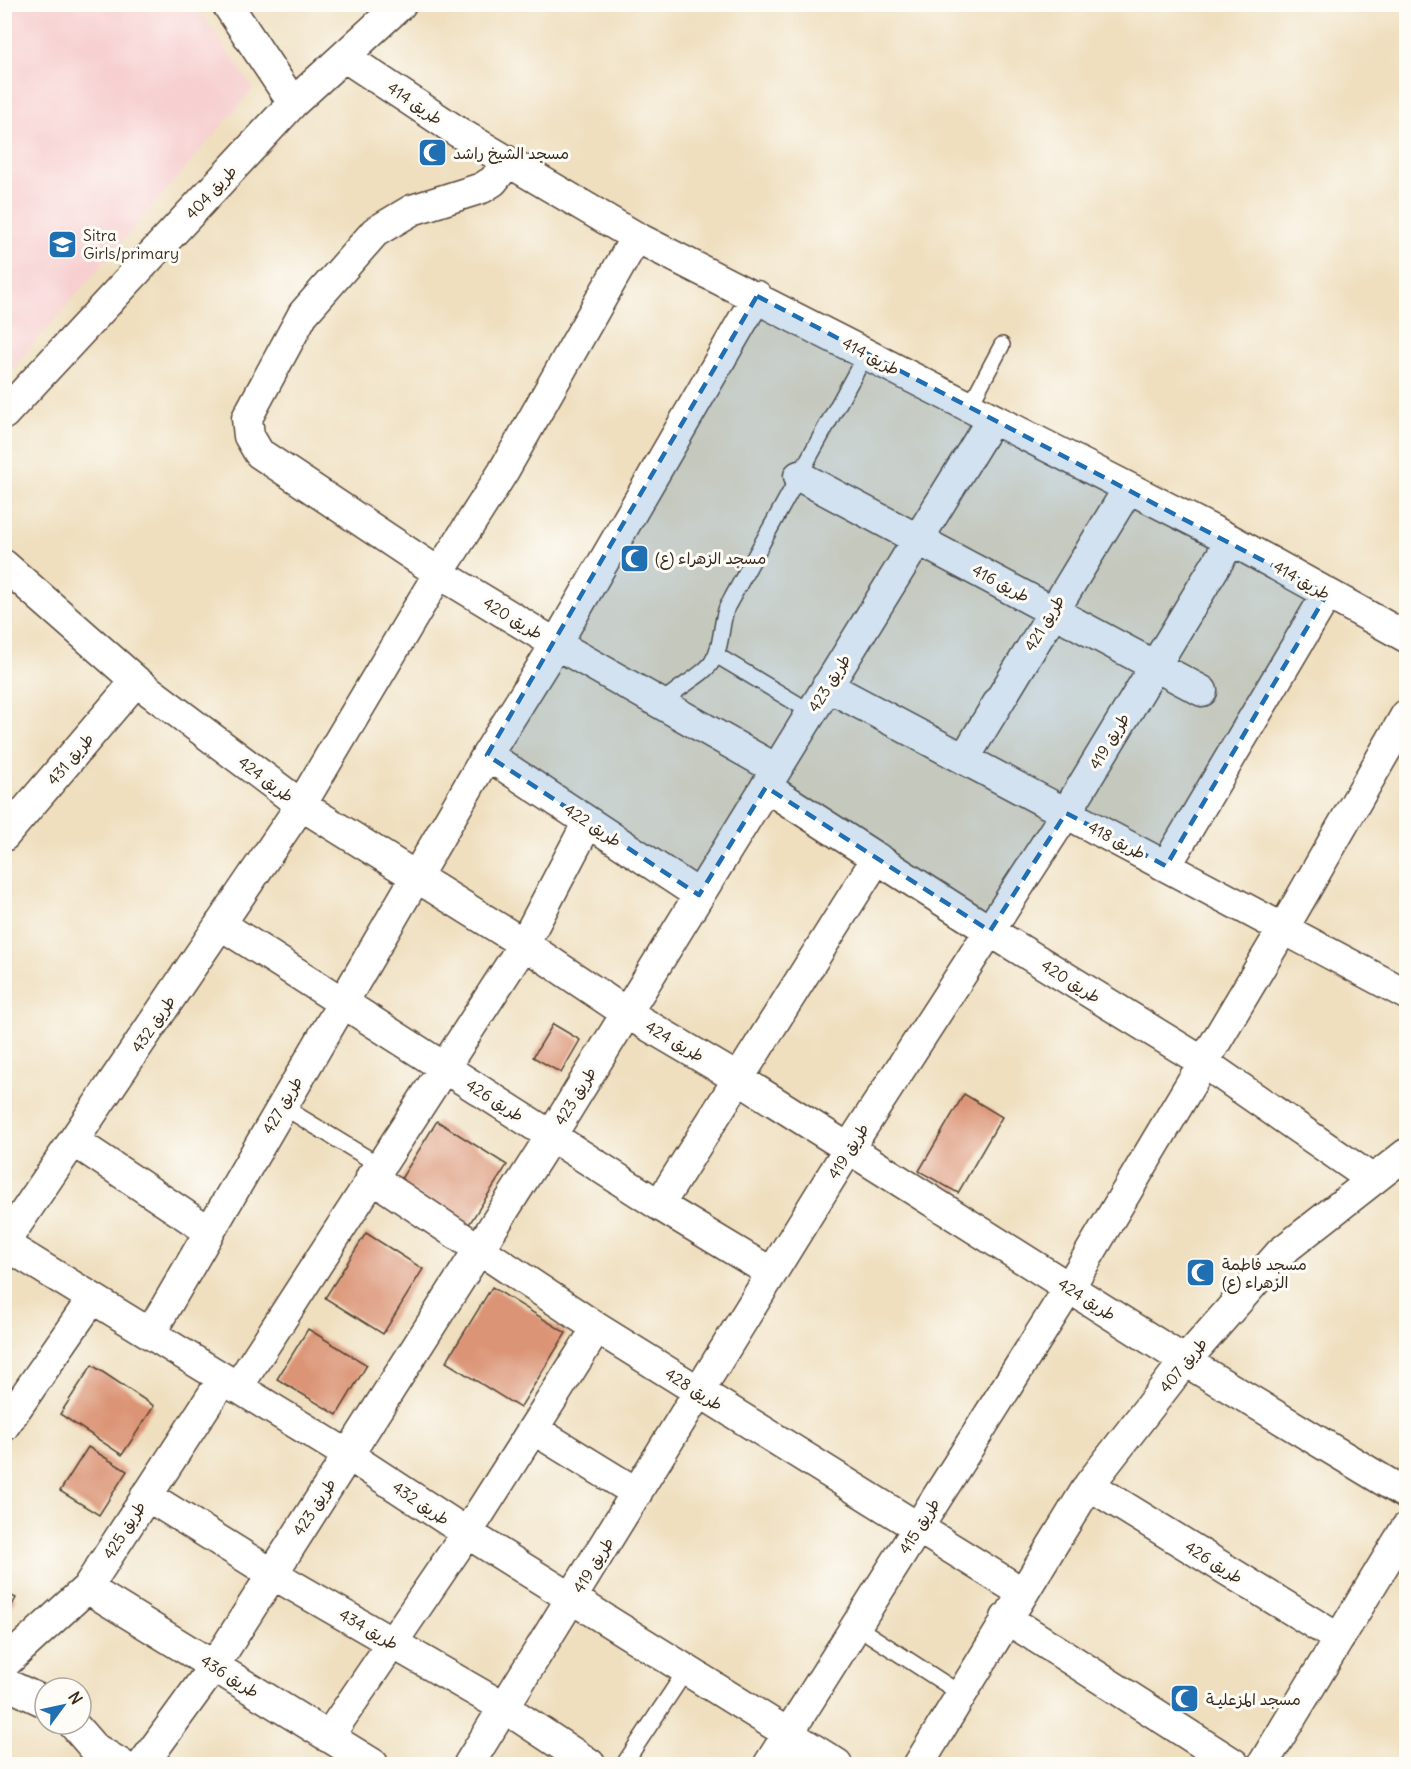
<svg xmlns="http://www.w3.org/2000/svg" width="1411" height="1769" font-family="Delius,'Playpen Sans Arabic',sans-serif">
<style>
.built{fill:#f7cfd0}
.building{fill:#db9476}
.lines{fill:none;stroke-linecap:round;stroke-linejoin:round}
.lane-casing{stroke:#564536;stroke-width:18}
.street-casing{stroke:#564536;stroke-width:33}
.lane{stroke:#fff;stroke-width:15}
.street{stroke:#fff;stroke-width:30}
.marked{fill:#1f6fb2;fill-opacity:0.2;stroke:#1f6fb2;stroke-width:4.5;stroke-dasharray:12 8;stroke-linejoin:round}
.labels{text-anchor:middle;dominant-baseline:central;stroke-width:6;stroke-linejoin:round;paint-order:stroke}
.street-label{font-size:16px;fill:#3b2a1e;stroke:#fdfcf7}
.poi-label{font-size:16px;fill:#3b2a1e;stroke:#fdfcf7;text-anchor:start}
</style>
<rect width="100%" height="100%" fill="#fdfcf7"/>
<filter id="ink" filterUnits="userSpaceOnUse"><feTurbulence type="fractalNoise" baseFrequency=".0167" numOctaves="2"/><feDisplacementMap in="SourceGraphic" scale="12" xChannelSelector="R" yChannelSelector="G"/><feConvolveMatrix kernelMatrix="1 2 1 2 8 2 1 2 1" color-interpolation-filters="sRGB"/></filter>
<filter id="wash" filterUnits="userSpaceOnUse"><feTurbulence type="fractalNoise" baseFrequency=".008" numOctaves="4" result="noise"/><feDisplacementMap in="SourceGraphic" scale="24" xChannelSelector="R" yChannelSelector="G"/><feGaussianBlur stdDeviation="1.35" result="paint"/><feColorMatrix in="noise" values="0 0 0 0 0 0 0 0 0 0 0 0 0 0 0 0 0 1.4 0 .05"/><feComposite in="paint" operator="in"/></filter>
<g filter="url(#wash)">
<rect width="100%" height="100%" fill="#efdfbf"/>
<path class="built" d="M5 4 196 5 253 89 5 377Z"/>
<g id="blocks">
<path class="building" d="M553 1024 580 1040 561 1073 533 1057Z
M964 1094 1002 1117 958 1193 919 1171Z
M437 1121 507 1165 468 1226 399 1182Z
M366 1233 423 1269 383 1334 325 1298Z
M492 1287 566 1333 520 1408 446 1362Z
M308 1329 367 1365 337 1415 277 1379Z
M92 1365 154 1406 122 1455 60 1414Z
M88 1447 127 1471 99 1515 60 1491Z
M4 1592 16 1598 4 1620Z"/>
</g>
</g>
<g filter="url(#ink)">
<use href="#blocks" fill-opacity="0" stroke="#564536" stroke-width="1.5"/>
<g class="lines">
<defs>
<path id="lane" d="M969 407 1002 345
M716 655 811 712
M661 704C675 688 703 676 712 662 723 645 720 625 727 607L866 354
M282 1106 379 1165
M856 1626 961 1694
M624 1764 685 1672"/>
<path id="street" d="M227 4 293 103
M345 57 458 132 636 237 1231 540 1406 637
M508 162 493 181 482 188 412 210 375 232 303 314 247 418 249 436 259 453 439 573 556 644 776 769
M4 414 293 103 401 4
M799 476 1202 691
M4 565 136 681 301 805 524 944 625 1012 737 1078 1185 1361 1406 1494
M827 686 1406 994
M487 755 699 895
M964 759 1128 489
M766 787 990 931 1203 1062 1373 1180
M4 836 136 681
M1166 866 1327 594
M220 924 659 1205 772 1273
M74 1141 209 1231
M371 1177 597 1328 1023 1593
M659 1205 877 858
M4 1243 301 805 439 573 503 472 636 237
M4 1244 348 1455 467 1533 837 1764
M150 1334 487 755 556 644 757 296
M237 1388 524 944 588 822
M4 1426 92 1299
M533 1429 637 1493
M1089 1485 1339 1639
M146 1495 271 1573 505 1708 590 1764
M87 1588 373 1764
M1006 1618 1234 1764
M4 1664 87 1588 223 1379
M4 1683 45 1702
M73 1724 93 1747 121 1764
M328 1737 467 1533 597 1328
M143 1764 214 1666 551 1136 992 419
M469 1764 849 1148 1066 813 1231 540
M769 1764 1069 1288 1283 929 1406 715
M919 1764 1089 1485 1185 1361 1281 1252 1406 1154
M1263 1764 1406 1528"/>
</defs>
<use href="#lane" class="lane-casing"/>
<use href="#street" class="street-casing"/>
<use href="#lane" class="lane"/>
<use href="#street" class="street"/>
</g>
</g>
<path class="marked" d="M757 296 1327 594 1166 866 1066 813 990 931 766 787 699 895 487 755Z"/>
<defs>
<symbol id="mosque-square" viewBox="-11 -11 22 22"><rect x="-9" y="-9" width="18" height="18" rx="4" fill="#1f6fb2" stroke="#fdfcf7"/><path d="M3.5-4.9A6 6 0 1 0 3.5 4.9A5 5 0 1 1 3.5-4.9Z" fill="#fff"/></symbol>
<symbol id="school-square" viewBox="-11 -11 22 22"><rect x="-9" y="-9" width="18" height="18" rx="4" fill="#1f6fb2" stroke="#fdfcf7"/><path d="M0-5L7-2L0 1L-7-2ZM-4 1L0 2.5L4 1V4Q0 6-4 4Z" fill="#fff"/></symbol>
</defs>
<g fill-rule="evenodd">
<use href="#mosque-square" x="416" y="136" width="33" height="33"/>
<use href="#school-square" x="46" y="228" width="33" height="33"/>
<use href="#mosque-square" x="618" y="542" width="33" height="33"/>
<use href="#mosque-square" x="1184" y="1256" width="33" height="33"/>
<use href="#mosque-square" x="1168" y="1682" width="33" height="33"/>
</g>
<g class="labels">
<g class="street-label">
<text transform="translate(415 103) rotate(34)">طريق 414</text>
<text transform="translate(211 192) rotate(-47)">طريق 404</text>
<text transform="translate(871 356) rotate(28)">طريق 414</text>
<text transform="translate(1302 580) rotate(29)">طريق 414</text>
<text transform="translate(1001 583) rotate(28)">طريق 416</text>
<text transform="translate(513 618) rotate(31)">طريق 420</text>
<text transform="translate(1044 623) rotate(-59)">طريق 421</text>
<text transform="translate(829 683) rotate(-58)">طريق 423</text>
<text transform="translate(1109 741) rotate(-59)">طريق 419</text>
<text transform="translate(70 759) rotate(-50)">طريق 431</text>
<text transform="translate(266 779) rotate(37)">طريق 424</text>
<text transform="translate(593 825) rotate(33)">طريق 422</text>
<text transform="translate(1117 840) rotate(28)">طريق 418</text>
<text transform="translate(1071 981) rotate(32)">طريق 420</text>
<text transform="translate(153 1024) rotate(-56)">طريق 432</text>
<text transform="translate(675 1041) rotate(30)">طريق 424</text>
<text transform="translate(575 1096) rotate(-59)">طريق 423</text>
<text transform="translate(495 1100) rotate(32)">طريق 426</text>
<text transform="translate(282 1105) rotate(-60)">طريق 427</text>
<text transform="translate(848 1151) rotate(-58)">طريق 419</text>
<text transform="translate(1087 1299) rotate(32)">طريق 424</text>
<text transform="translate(1183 1365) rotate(-51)">طريق 407</text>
<text transform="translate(694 1389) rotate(32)">طريق 428</text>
<text transform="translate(421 1503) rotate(34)">طريق 432</text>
<text transform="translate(314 1507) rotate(-57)">طريق 423</text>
<text transform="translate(919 1526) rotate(-58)">طريق 415</text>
<text transform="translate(124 1530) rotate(-58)">طريق 425</text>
<text transform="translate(1214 1562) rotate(32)">طريق 426</text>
<text transform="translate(593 1565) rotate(-58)">طريق 419</text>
<text transform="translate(369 1629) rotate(30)">طريق 434</text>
<text transform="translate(230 1676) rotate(32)">طريق 436</text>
</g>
<g class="poi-label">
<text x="453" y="153">مسجد الشيخ راشد</text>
<text x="83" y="235">Sitra<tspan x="83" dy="18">Girls/primary</tspan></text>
<text x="655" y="558">مسجد الزهراء (ع)</text>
<text x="1222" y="1264">مسجد فاطمة<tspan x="1222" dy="18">الزهراء (ع)</tspan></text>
<text x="1206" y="1699">مسجد المزعليـة</text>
</g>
</g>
<rect width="1411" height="1769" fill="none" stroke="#fdfcf7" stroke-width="24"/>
<g transform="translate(63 1706) rotate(57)"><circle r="28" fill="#fdfcf7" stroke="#afa8a0" stroke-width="1.5"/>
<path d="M0-4.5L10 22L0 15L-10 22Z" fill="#1f6fb2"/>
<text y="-9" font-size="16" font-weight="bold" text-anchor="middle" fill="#3b2a1e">N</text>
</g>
</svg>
